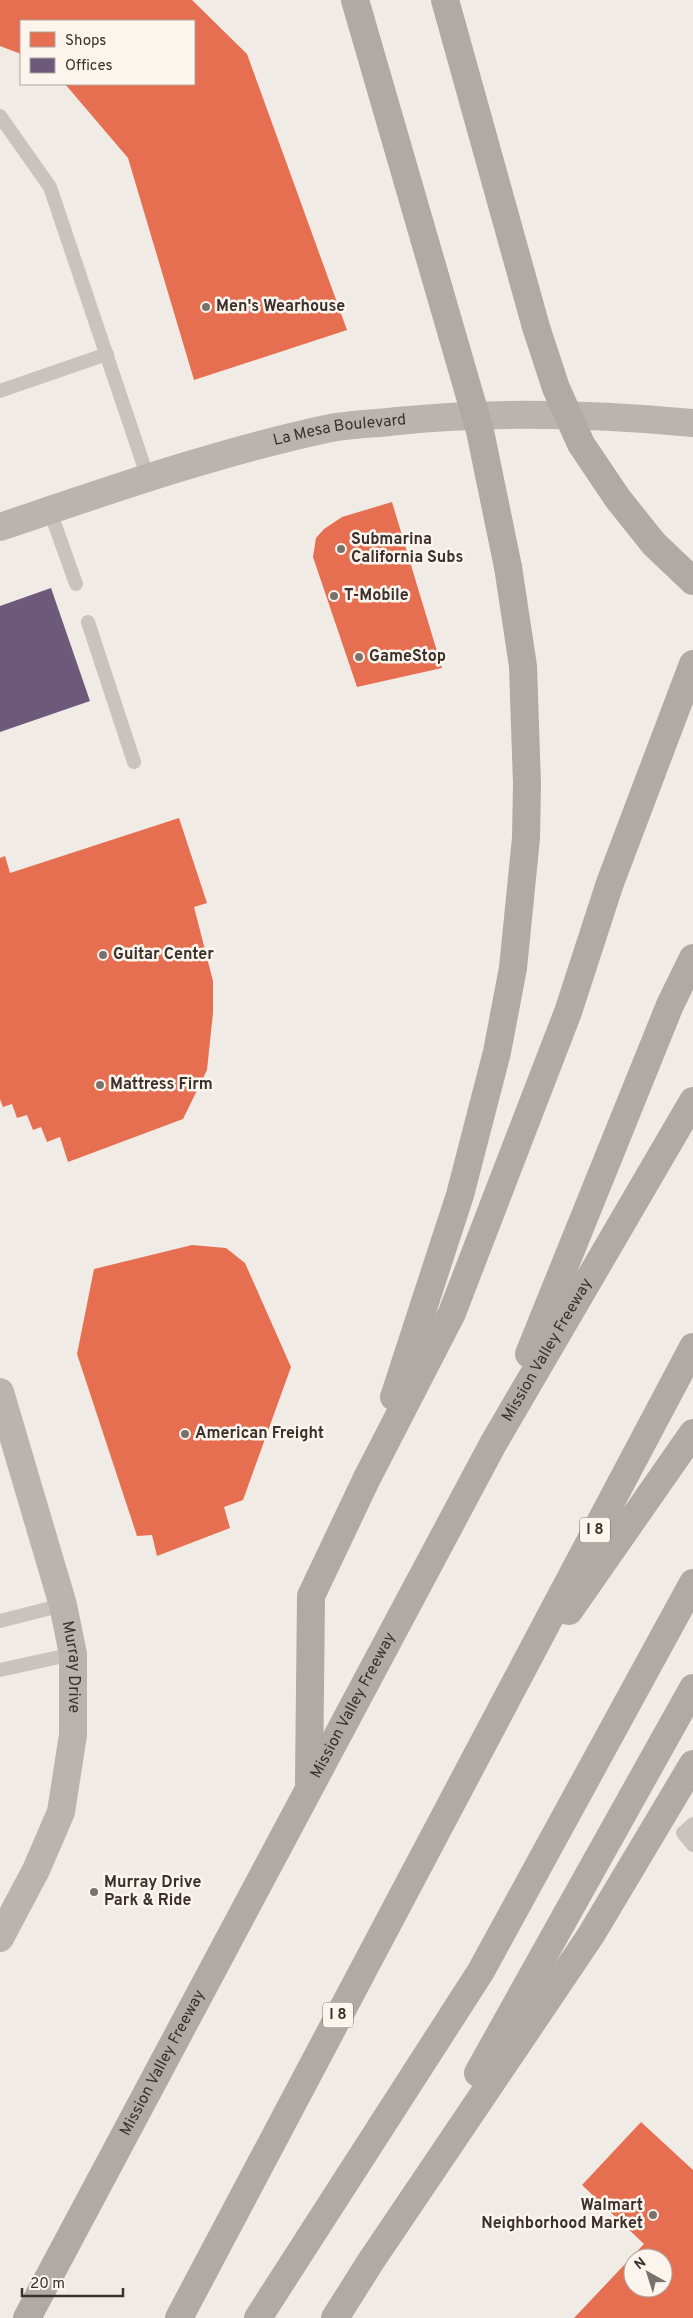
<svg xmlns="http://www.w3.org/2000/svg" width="693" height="2318" font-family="Overpass,sans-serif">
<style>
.shops{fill:#e76f51;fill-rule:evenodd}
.offices{fill:#6d597a}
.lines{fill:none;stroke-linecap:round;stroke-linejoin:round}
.service{stroke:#c9c3be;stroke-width:14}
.secondary{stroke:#bab3ae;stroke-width:28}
.motorway{stroke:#afaaa4;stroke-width:28}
.motorway-bridge{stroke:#afaaa4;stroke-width:28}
.poi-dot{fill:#7a716c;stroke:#fbf5ee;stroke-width:2}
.labels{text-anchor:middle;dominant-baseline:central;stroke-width:5;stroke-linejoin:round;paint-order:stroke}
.shield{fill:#fbf5ee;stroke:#756b66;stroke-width:1}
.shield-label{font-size:15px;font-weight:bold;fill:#3b302b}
.poi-label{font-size:16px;font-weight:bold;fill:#3b302b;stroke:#fbf5ee;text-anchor:start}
.street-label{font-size:16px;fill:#3b302b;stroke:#fbf5ee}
</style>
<rect width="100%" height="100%" fill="#f0ebe5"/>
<path class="shops" d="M0 0H192L247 54 347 330 194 380 128 158 65 84H194V21H21V54L0 46Z
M392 502 442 668 357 687 313 557 316 538 324 529 342 517Z
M179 818 207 903 194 907 213 981V1013L207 1070 183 1119 68 1162 60 1137 47 1142 41 1127 33 1130 27 1115 17 1118 12 1104 3 1107 0 1099V858L5 856 10 873Z
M192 1245 226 1248 245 1263 291 1367 243 1500 224 1507 230 1528 157 1556 152 1535 137 1536 77 1354 94 1269Z
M641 2122 693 2170V2318H574L644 2244 582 2185ZM633 2258H663V2288H633Z"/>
<path class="offices" d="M51 588 90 701 0 732V606Z"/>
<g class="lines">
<path class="service" d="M0 116 50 187 148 478
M0 391 107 354
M50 511 76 584
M88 622 134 762
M0 1621 63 1605
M0 1670 73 1654
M693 1824 683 1833 693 1845"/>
<g class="secondary">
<path id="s1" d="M0 527C107 491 215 453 326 429 349 424 375 424 398 421 496 411 595 414 693 423"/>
<path id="s2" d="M0 1392 63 1605 73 1654V1735L61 1812 36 1870 0 1938"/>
</g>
<g class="motorway">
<path d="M529 1354 670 1005 693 958"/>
<path d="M394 1397 460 1195 497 1052 513 968 526 838 527 784 523 666 508 567"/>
<path d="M569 1611 693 1433"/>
<path d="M309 1782 311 1596 367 1478 452 1313 568 1012 610 883 693 664"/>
<path d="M478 2073 693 1688"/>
<path id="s3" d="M27 2318 493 1444 693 1101"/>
<path d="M179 2318 693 1347"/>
<path d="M258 2318 481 1971 693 1583"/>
<path d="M335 2318 371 2261 591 1935 693 1764"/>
</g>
<path class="motorway-bridge" d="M355 0 480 431 508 567
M445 0 536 327 556 388 581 444 618 499 654 544 693 581"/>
</g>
<g class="poi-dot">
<circle cx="206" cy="307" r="5"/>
<circle cx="341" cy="549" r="5"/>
<circle cx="334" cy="596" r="5"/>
<circle cx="359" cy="657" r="5"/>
<circle cx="103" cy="955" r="5"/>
<circle cx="100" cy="1085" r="5"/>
<circle cx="185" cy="1434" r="5"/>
<circle cx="94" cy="1892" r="5"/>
<circle cx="653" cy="2215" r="5"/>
</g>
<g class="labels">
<g class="shield">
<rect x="580" y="1517.5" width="30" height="25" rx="4"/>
<rect x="323" y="2002.5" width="30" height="25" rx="4"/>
</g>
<g class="shield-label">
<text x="595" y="1530">I 8</text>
<text x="338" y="2015">I 8</text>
</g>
<g class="poi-label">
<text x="216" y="307">Men's Wearhouse</text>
<text x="351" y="540">Submarina<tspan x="351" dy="18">California Subs</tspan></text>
<text x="344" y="596">T-Mobile</text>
<text x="369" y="657">GameStop</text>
<text x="113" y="955">Guitar Center</text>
<text x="110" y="1085">Mattress Firm</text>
<text x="195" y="1434">American Freight</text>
<text x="104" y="1883">Murray Drive<tspan x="104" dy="18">Park &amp; Ride</tspan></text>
<text x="643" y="2206" text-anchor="end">Walmart<tspan x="643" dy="18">Neighborhood Market</tspan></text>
</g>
<g class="street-label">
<text stroke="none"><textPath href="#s1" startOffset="354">La Mesa Boulevard</textPath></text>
<text stroke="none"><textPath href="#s3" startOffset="1099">Mission Valley Freeway</textPath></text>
<text stroke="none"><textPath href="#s2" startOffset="285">Murray Drive</textPath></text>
<text stroke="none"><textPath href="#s3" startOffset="694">Mission Valley Freeway</textPath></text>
<text stroke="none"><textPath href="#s3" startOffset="289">Mission Valley Freeway</textPath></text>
</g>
</g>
<rect x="20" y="20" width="175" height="65" fill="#fbf5ee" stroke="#aea6a0"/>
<rect x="30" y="32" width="25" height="15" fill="#e76f51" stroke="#aea6a0"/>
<text x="65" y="45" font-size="15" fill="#3b302b">Shops</text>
<rect x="30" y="58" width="25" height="15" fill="#6d597a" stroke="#aea6a0"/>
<text x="65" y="70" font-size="15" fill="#3b302b">Offices</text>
<g transform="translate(648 2273) rotate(321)"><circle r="24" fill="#fbf5ee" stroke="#aea6a0"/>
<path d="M0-4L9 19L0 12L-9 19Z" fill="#7a716c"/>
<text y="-8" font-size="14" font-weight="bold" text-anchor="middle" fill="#3b302b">N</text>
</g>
<path d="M22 2288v8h101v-8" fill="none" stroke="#3b302b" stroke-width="2.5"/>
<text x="30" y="2288" font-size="15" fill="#3b302b" stroke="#fbf5ee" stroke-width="4" paint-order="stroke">20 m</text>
</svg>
